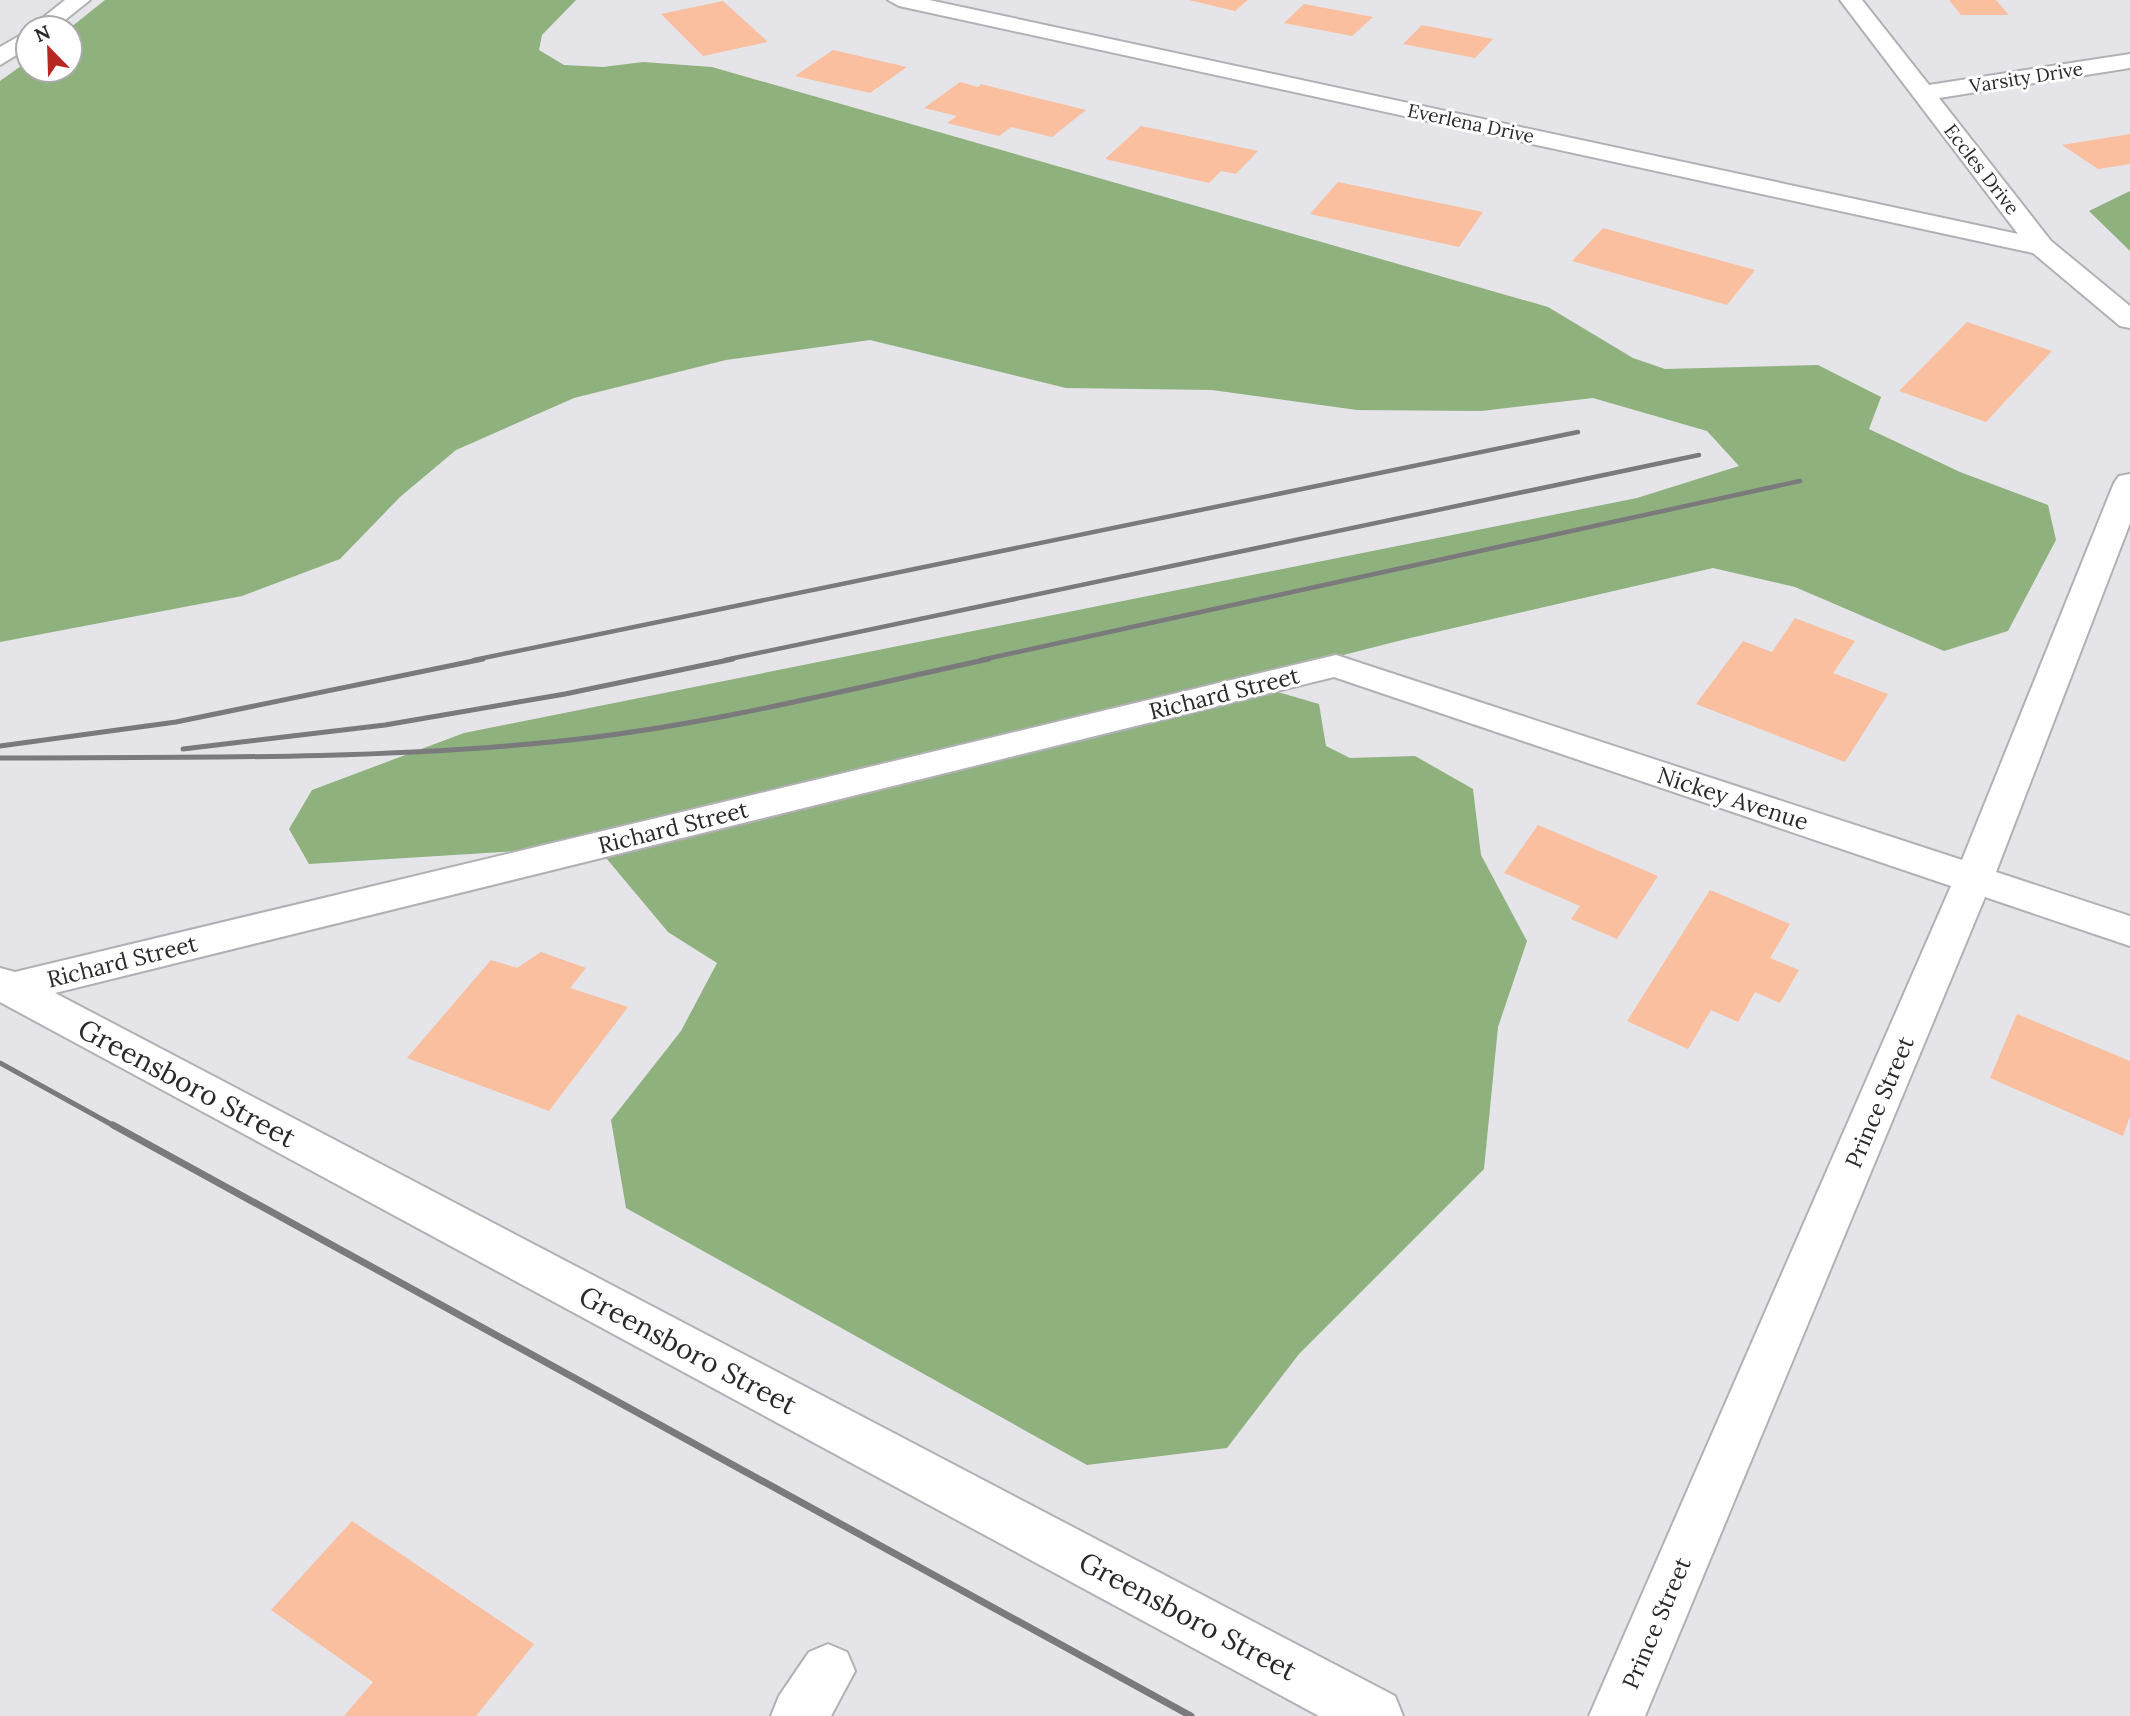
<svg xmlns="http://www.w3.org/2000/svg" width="2130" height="1716" font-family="Lora,serif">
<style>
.forest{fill:#8fb17e}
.building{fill:#f9bf9e}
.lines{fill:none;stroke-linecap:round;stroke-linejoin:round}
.street-casing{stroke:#b1b1b5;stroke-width:4}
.street{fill:#fff;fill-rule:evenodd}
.rail-far2{stroke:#7a7a7c;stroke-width:4.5}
.rail-far1{stroke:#7a7a7c;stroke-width:5}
.rail{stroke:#7a7a7c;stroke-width:7}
.labels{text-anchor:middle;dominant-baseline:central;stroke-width:6;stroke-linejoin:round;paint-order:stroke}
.far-street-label{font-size:19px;fill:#2a2a2b;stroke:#fff}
.street-label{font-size:23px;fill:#2a2a2b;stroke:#fff}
.near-street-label{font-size:28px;fill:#2a2a2b;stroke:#fff}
</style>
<rect width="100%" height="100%" fill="#e5e4e8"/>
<path class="forest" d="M105 0H576L542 35 539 50 564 65 603 67 643 62 712 67 1548 307 1633 358 1665 369 1818 365 1881 397 1869 429 1960 472 2048 505 2056 540 2008 631 1944 651 1795 587 1713 568 1406 639 691 822 1254 685 1319 704 1326 746 1350 758 1415 756 1473 789 1481 855 1527 941 1498 1027 1484 1169 1299 1354 1227 1448 1087 1465 626 1208 611 1120 681 1031 717 963 668 932 596 846 309 864 289 829 312 790 464 733 1637 498 1739 466 1707 431 1593 398 1481 411 1357 410 1212 390 1066 388 870 340 726 360 574 398 456 450 400 497 340 559 242 596 0 642V81L28 61V70H70V28Z
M2130 191V251L2089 211Z"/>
<path class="building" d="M1189 0H1248L1235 11Z
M1949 0H1996L2009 15H1961Z
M723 1 768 42 703 56 661 14Z
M1304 4 1373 17 1352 36 1284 23Z
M1422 25 1493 39 1475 58 1403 44Z
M833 50 907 67 870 93 795 76Z
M960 82 978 87 981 84 1086 110 1052 137 1011 127 999 136 947 123 957 116 924 108Z
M1141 126 1258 151 1236 174 1221 171 1209 183 1105 159Z
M2130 134V164L2098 169 2062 145Z
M1338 182 1483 212 1459 247 1310 214Z
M1603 228 1755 270 1727 305 1572 261Z
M1967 322 2052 351 1986 422 1899 391Z
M1795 618 1855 641 1833 673 1888 694 1845 762 1696 704 1743 641 1772 652Z
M1538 825 1658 876 1617 939 1571 919 1580 906 1504 873Z
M1710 890 1790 924 1770 958 1799 970 1780 1003 1755 992 1738 1022 1711 1010 1688 1049 1627 1021Z
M541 952 586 968 570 988 628 1007 549 1111 407 1058 491 960 517 968Z
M2017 1014 2130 1061V1116L2123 1136 1990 1078Z
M352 1521 534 1644 476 1716H344L373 1682 271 1610Z"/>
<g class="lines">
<defs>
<path id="street" d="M65 0H90L55 28H30Z
M888 0H929L2018 234 1840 0H1862L1929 85 2130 54V68L1939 98 2051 241 2130 306V328L2120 326 2033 253 899 6Z
M28 31V48L0 65V47Z
M2130 474V523L1996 872 2130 916V946L1985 897 1645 1716H1589L1951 886 1334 677 55 993 1395 1696 1403 1716H1319L0 1002V968L15 972 1336 655 1962 860 2114 483 2119 476Z
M828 1644 847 1652 855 1671 831 1716H771L779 1696 809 1652Z"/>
</defs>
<use href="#street" class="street-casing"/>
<use href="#street" class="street"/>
<path class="rail-far2" d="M474 660 1578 432
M725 660 1699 455
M981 660 1800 481"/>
<path class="rail-far1" d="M0 746 176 722 483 659
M183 749 385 725 565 694 733 659
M0 758C184 757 368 760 551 742 699 728 844 690 989 659
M0 1063 116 1127"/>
<path class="rail" d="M113 1125 1191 1716"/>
</g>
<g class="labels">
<g class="far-street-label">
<text transform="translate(2026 77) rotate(-9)">Varsity Drive</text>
<text transform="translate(1471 123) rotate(12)">Everlena Drive</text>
<text transform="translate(1982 169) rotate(52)">Eccles Drive</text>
</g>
<g class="street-label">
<text transform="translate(1224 693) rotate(-14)">Richard Street</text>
<text transform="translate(1733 798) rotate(18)">Nickey Avenue</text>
<text transform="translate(673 827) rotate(-14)">Richard Street</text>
<text transform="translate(122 961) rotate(-14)">Richard Street</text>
<text transform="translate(1879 1102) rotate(-67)">Prince Street</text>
<text transform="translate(1656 1623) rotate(-67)">Prince Street</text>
</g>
<g class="near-street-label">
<text transform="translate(187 1083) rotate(28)">Greensboro Street</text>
<text transform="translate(688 1350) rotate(28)">Greensboro Street</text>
<text transform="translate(1188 1616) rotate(28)">Greensboro Street</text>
</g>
</g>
<g transform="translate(49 49) rotate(337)"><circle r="33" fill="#ffffff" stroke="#aaaaaa" stroke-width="2"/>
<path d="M0-5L12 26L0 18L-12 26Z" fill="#b62721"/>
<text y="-10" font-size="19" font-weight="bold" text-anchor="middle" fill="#2a2a2b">N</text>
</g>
</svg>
